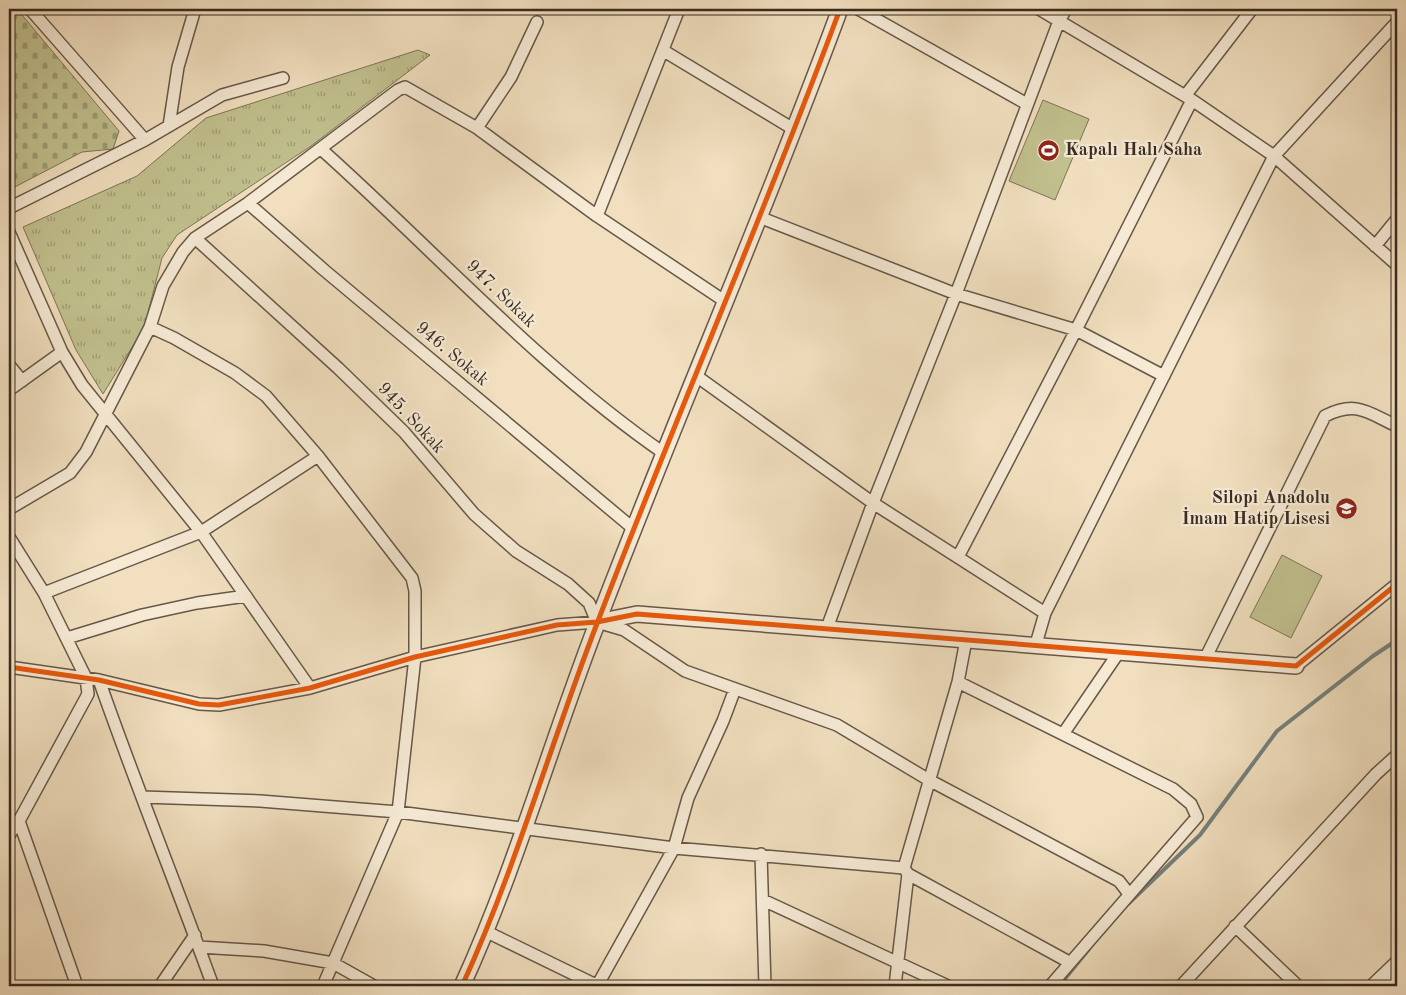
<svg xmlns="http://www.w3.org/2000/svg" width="1406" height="995" font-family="'Old Standard TT',serif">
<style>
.cemetery{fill:url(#cemetery-stones);stroke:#7c7658}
.park{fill:url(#park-tufts);stroke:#7c7658}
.garden{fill:#c1c08e;stroke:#7c7658}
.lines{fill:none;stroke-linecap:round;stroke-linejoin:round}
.stream{stroke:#74817c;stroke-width:4}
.minor-casing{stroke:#665848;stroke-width:14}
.tertiary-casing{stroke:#665848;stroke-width:18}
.minor{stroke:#f6ead5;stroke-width:11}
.tertiary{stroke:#f6ead5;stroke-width:15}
.cycleway-casing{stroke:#f6ead5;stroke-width:8}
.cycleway{stroke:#e8590c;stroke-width:5}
.labels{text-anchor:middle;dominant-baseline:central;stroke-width:4.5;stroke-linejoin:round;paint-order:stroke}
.poi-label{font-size:18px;font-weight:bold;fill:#382b21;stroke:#f6ead5;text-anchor:start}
.street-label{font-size:18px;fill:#382b21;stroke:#f6ead5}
</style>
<defs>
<pattern id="cemetery-stones" width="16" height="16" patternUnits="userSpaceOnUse" patternTransform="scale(1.25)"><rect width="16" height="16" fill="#c1c08e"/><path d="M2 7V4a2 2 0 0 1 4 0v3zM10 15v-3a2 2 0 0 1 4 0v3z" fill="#9e9c74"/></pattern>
<pattern id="park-tufts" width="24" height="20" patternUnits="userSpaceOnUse" patternTransform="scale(1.25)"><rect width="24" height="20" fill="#c1c08e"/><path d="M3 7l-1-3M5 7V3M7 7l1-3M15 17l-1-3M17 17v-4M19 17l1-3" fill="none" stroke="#9e9c74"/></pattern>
</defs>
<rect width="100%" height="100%" fill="#f1dfbf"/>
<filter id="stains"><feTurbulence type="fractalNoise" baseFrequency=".004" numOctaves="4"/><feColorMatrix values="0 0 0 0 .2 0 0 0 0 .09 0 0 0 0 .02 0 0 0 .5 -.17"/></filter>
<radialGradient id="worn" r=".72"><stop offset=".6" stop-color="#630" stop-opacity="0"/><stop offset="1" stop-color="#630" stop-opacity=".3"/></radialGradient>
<path class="cemetery" d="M9 9H17L119 131 113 149 82 152 9 190Z"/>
<path class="park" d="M418 50 430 55 311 146 177 235 162 258 144 328 103 394 76 350 23 227 137 176 206 118Z"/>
<path class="garden" d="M1043 100 1089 119 1055 200 1009 181Z
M1282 555 1322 576 1291 638 1250 617Z"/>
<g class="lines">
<path class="stream" d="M1128 904 1200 835 1277 731 1373 656 1397 640
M1059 986 1089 949"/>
<defs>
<path id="minor" d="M30 9 145 140
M858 9 1027 104
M1039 9 1192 100 1274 156 1397 265
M664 51 795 130
M1185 96 1252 9
M169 126 178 67 195 9
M477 128 511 77 537 22
M321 149C435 251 539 367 665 454
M248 203 324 270 635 530
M9 208 145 140 222 95 283 78
M597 216 679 9
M759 217 956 294 1076 330 1164 376
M9 232 62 352 82 385 201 532 310 688
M195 238 338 368 404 432 474 514 516 551 568 584 589 603 597 622
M1375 246 1397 219
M150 327 174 338 235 373 266 396 318 456 412 578 415 591V657L398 812 323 986
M9 365 22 381
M695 375 873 503 1045 613
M9 390 62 352
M9 509 70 473 86 452 150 327 163 286 183 252 195 238 248 203 398 90 405 87 477 128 597 216 726 302
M9 537 44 593 86 678 88 694 19 821 9 835
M958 557 1076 330 1192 100
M44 593 201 532 318 456
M827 628 873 503 956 294 1059 21 1066 9
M67 638 142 615 197 603 246 596
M1036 644 1045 613 1274 156 1397 22
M1205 659 1325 416C1357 400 1368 413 1397 426
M1296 666 1397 584
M9 667 99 680 199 704 219 705 310 688 415 657 557 625 597 622 624 630 685 671 837 725 929 780 1119 881 1129 894
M99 680C135 783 176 884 213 986
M958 682 1173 789 1191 804 1197 817 1050 986
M1063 734 1119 652
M142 797 260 801 398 812 674 848 904 868
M19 821 77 986
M761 854 765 986
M908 874 1069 962
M763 900 948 986
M1235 926 1298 986
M487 932 598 986
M199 947 264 951 333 963 374 986
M160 986 195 935
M597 986 674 848 688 798 723 721 735 689
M895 986 908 874 904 868 958 682 966 640
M1181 986 1376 774 1397 755"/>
<path id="tertiary" d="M597 622 637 614 1296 666
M462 986C516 868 551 742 598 621 676 416 764 215 840 9
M1374 986 1397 964"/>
</defs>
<use href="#minor" class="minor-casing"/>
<use href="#tertiary" class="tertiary-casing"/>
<use href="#minor" class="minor"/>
<use href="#tertiary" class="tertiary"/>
<defs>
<path id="cycleway" d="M9 667 99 680 199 704 219 705 310 688 415 657 557 625 597 622 637 614 1296 666 1397 584
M462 986C516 868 551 742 598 621 676 416 764 215 840 9"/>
</defs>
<use href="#cycleway" class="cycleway-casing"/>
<use href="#cycleway" class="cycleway"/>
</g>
<defs>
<symbol id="stadium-disc" viewBox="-11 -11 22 22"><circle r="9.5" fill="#8f2418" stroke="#f6ead5"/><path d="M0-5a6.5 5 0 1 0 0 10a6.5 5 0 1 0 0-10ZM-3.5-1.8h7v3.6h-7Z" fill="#fff"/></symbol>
<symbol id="school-disc" viewBox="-11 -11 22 22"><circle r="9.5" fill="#8f2418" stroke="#f6ead5"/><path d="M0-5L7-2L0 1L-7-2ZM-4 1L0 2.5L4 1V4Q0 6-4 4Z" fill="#fff"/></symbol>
</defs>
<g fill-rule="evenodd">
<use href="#stadium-disc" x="1036" y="138" width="25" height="25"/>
<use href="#school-disc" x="1334" y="496" width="25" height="25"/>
</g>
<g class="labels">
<g class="poi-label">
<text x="1065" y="150">Kapalı Halı Saha</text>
<text x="1330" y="498" text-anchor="end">Silopi Anadolu<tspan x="1330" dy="21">İmam Hatip Lisesi</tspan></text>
</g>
<g class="street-label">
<text transform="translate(501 294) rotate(44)">947. Sokak</text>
<text transform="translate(452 354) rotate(40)">946. Sokak</text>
<text transform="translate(411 418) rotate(47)">945. Sokak</text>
</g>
</g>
<rect width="1406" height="995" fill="none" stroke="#f1dfbf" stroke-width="30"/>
<rect x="10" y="10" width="1386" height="975" fill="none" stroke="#382b21" stroke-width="2.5"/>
<rect x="15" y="15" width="1376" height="965" fill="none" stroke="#382b21"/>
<rect width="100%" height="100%" filter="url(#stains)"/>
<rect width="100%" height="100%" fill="url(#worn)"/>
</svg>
